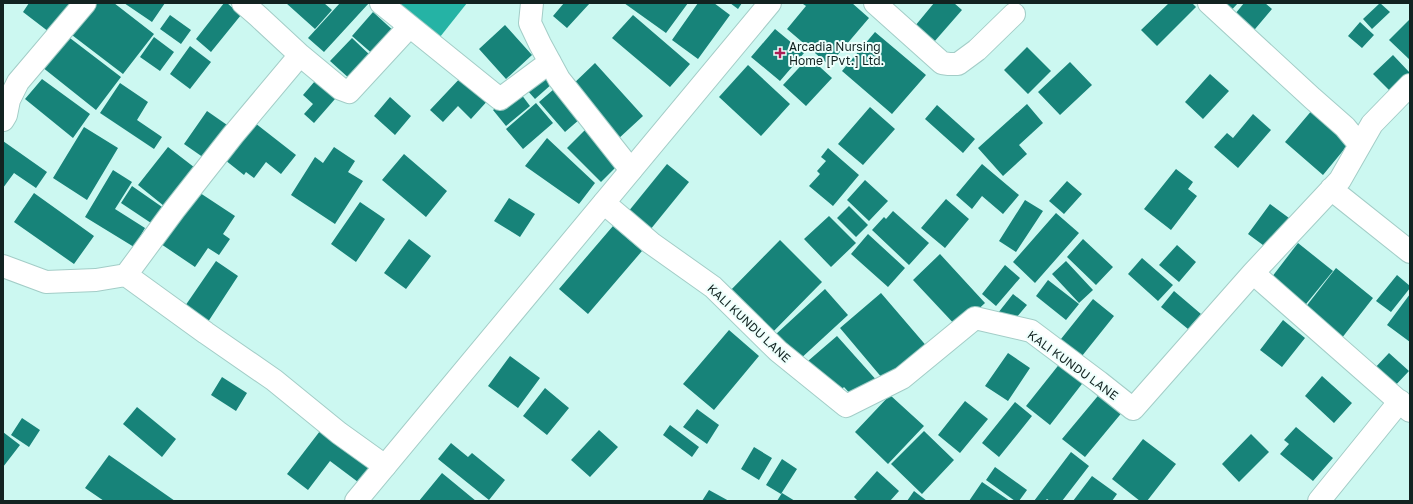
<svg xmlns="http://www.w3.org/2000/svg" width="1413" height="504" font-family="'Golos Text',sans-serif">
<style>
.water{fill:#25b3a5}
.building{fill:#178379}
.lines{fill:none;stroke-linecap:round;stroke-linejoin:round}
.minor-casing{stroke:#a3cdc7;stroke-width:24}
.secondary-casing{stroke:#a3cdc7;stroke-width:24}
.minor{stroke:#fff;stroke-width:22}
.secondary{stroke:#fff;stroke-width:22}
.poi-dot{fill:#ad1e55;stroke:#eefffc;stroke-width:1.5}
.labels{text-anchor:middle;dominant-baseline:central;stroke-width:4;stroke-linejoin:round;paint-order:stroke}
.poi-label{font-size:12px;fill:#122321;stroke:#eefffc;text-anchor:start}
.street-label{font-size:12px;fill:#122321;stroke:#eefffc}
</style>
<rect width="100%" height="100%" fill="#ccf8f1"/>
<path class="water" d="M383 3H467L436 42Z"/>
<path class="building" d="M29 3H78L53 35 23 12Z
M91 3H114L154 34 123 74 68 32Z
M124 3H165L152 22Z
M224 3H227L241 15 211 52 196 39Z
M286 3H324L332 10 315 29Z
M340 3H369L324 52 308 38Z
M564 3H590L567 28 553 16Z
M624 3H688L666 33Z
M698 3H714L730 15 698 59 672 40Z
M730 3H742L738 9Z
M804 3H852L869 18 829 65 787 29 806 6 803 4Z
M934 3H954L962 10 934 42 915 26Z
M1169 3H1192L1196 7 1157 46 1141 30Z
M1213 3H1238L1227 15Z
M1244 3H1265L1272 9 1250 35 1231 19Z
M1380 3 1390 12 1372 29 1363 19Z
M373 12 396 33 375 56 352 36Z
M170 15 191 30 181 44 160 29Z
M633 15 690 64 670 87 612 38Z
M1410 19V60L1389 40Z
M1360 22 1374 35 1362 48 1348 36Z
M505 25 532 55 506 79 479 49Z
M775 29 804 53 780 81 751 57Z
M875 32 926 75 892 114 842 71Z
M66 35 121 77 96 110 42 67Z
M154 37 174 52 160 71 140 57Z
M352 38 372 57 351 80 330 61Z
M190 46 211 62 190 89 170 74Z
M1027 47 1051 71 1028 94 1004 70Z
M1393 55 1410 73V78L1393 94 1373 74Z
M809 57 832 78 806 106 783 85Z
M1070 62 1092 85 1060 115 1038 92Z
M595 63 643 116 617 140 570 87Z
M537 65 553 83 535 99 519 81Z
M748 65 790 104 761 136 719 97Z
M464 74 490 98 471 119 458 106 443 122 430 110Z
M1210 74 1229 91 1203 119 1185 102Z
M42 79 90 114 73 138 25 99Z
M315 81 335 99 314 123 304 114 313 104 303 95Z
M120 83 148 102 137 120 162 137 154 149 100 113Z
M554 89 580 119 565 132 539 102Z
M518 90 530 106 506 126 493 110Z
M390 97 411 116 395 135 374 116Z
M536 103 553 123 523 149 506 129Z
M1027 104 1043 123 1019 145 1027 154 1003 176 978 148Z
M937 105 975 139 963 153 925 119Z
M870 107 895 129 863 165 838 144Z
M1313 109 1351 141 1323 175 1285 142Z
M207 111 230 127 207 160 184 144Z
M1253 114 1271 130 1238 168 1214 147 1227 133 1233 138Z
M255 123 296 155 281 174 266 162 254 178 246 172 244 175 225 160Z
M84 127 118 148 87 200 53 178Z
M586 129 620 163 601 182 567 148Z
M547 138 595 183 579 204 525 166Z
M3 141 47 172 36 188 14 173 3 188Z
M168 147 199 171 169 210 138 185Z
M334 147 355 161 348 172 363 181 335 224 291 195 315 157 323 163Z
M828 148 859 175 833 206 809 186 820 174 817 171 826 161 821 157Z
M404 154 447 191 426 217 382 180Z
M667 164 689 182 650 230 628 212Z
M982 164 1019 195 1003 214 982 196 972 209 956 195Z
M1176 169 1193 182 1188 189 1197 196 1171 230 1144 209Z
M113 170 132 182 115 209 145 228 134 247 85 217Z
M865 180 888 201 869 221 847 200Z
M1067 181 1082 194 1064 214 1049 201Z
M132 186 165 209 154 225 121 203Z
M194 189 235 216 223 234 230 239 219 255 208 248 195 267 158 242Z
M34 193 94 236 74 264 14 222Z
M509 198 535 214 520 237 494 221Z
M946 199 969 219 945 248 921 228Z
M1025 200 1043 211 1016 252 999 241Z
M360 202 385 219 356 262 331 244Z
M1270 204 1289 218 1267 248 1248 234Z
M849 206 868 225 856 237 837 218Z
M893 211 929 243 909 265 872 230 884 217 886 219Z
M1056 213 1079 233 1035 283 1013 262Z
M829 216 856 243 831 267 804 239Z
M613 226 642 251 588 314 559 289Z
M868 234 905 268 888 287 851 254Z
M409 239 431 256 406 289 384 273Z
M1083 239 1113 267 1096 285 1067 257Z
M780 240 822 282 766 339 724 297Z
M1298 243 1333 271 1302 309 1268 282Z
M1177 245 1196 262 1179 282 1159 265Z
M940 254 985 303 958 328 913 280Z
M1142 258 1173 285 1158 301 1128 274Z
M216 261 238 276 206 325 183 309Z
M1066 261 1093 290 1079 303 1052 274Z
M1005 265 1020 278 996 306 982 294Z
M1336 268 1373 298 1338 343 1301 313Z
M1397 275 1410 286V288L1391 312 1376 301Z
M1048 280 1079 304 1066 320 1036 296Z
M825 289 848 315 798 361 775 335Z
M1174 291 1201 314 1188 329 1161 307Z
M881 293 929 349 888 385 840 328Z
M1013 294 1027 305 1011 324 998 313Z
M1410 294V342L1387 325Z
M1093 299 1114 316 1078 361 1057 344Z
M1283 320 1305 338 1282 367 1260 350Z
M729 330 759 356 714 410 683 384Z
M837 336 879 383 854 398 844 387 838 393 808 361Z
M1008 353 1030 368 1008 401 985 386Z
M1389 353 1409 371 1392 389 1373 370Z
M510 356 540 378 518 408 488 386Z
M1061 362 1085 380 1050 425 1026 406Z
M1322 376 1352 403 1334 423 1305 396Z
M222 377 247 393 236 411 211 395Z
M545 388 569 408 547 435 523 416Z
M1102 391 1124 410 1085 457 1062 439Z
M890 395 924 426 888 464 855 432Z
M965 401 988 419 960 453 938 435Z
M1015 402 1032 416 999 457 982 443Z
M137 407 176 439 162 457 123 424Z
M697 409 719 425 707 444 683 427Z
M22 418 40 430 29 447 11 435Z
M670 425 699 447 692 457 663 435Z
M1296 427 1333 458 1313 481 1280 454 1289 444 1284 440Z
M599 430 618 447 590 477 571 460Z
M320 431 369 468 358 482 330 461 308 490 287 474Z
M924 431 954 460 922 494 891 464Z
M3 432 20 445 3 467Z
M1251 434 1269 452 1239 482 1222 464Z
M1143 439 1176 464 1147 501H1140L1112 479Z
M451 443 468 457 472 453 505 480 489 500 438 459Z
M754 447 772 458 759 480 741 469Z
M1071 452 1089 466 1062 501H1050L1047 499 1045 501H1034Z
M109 455 175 501H104L85 488Z
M782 459 797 469 781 494 766 485Z
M995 467 1027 490 1019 501H1015L986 480Z
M877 471 899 491 890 501H858L854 497Z
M442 473 476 501H419Z
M1092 476 1117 494 1112 501H1073Z
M982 482 1010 501H969Z
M709 490 729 501H702Z
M914 491 927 501H907Z
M782 493 795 501H777Z"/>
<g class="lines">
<defs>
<path id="minor" d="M381 3 500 99 550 62
M532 3 530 23 540 44 559 79 631 170
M875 3 942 63 949 64H958L977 50 1014 14
M1209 3 1312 98 1345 127 1360 145
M300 55 341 89 349 92 409 27
M3 120 6 115 9 100 18 82 85 3
M1331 189 1410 252
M604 203 651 243 713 287 778 351 846 406 902 378 975 318 1031 331 1099 382 1133 409 1253 273 1410 411
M3 266 46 282 96 280 126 275 174 210 233 135 300 55 258 16 243 3
M1253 273 1340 180 1372 124 1410 85
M126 275 206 333 274 380 339 433 385 466
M1319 501 1400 401"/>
<path id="secondary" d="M356 501 770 3"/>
</defs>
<use href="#minor" class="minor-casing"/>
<use href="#secondary" class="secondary-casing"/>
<use href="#minor" class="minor"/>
<use href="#secondary" class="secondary"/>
</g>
<path class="poi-dot" d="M778 47h4v4h4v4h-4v4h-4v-4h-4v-4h4z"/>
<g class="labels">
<g class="poi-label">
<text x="789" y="46">Arcadia Nursing<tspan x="789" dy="14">Home [Pvt.] Ltd.</tspan></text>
</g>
<g class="street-label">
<text transform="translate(749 323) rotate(43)">KALI KUNDU LANE</text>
<text transform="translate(1073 365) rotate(36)">KALI KUNDU LANE</text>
</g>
</g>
<rect width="1413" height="504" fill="none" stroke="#122321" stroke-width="8"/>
</svg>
